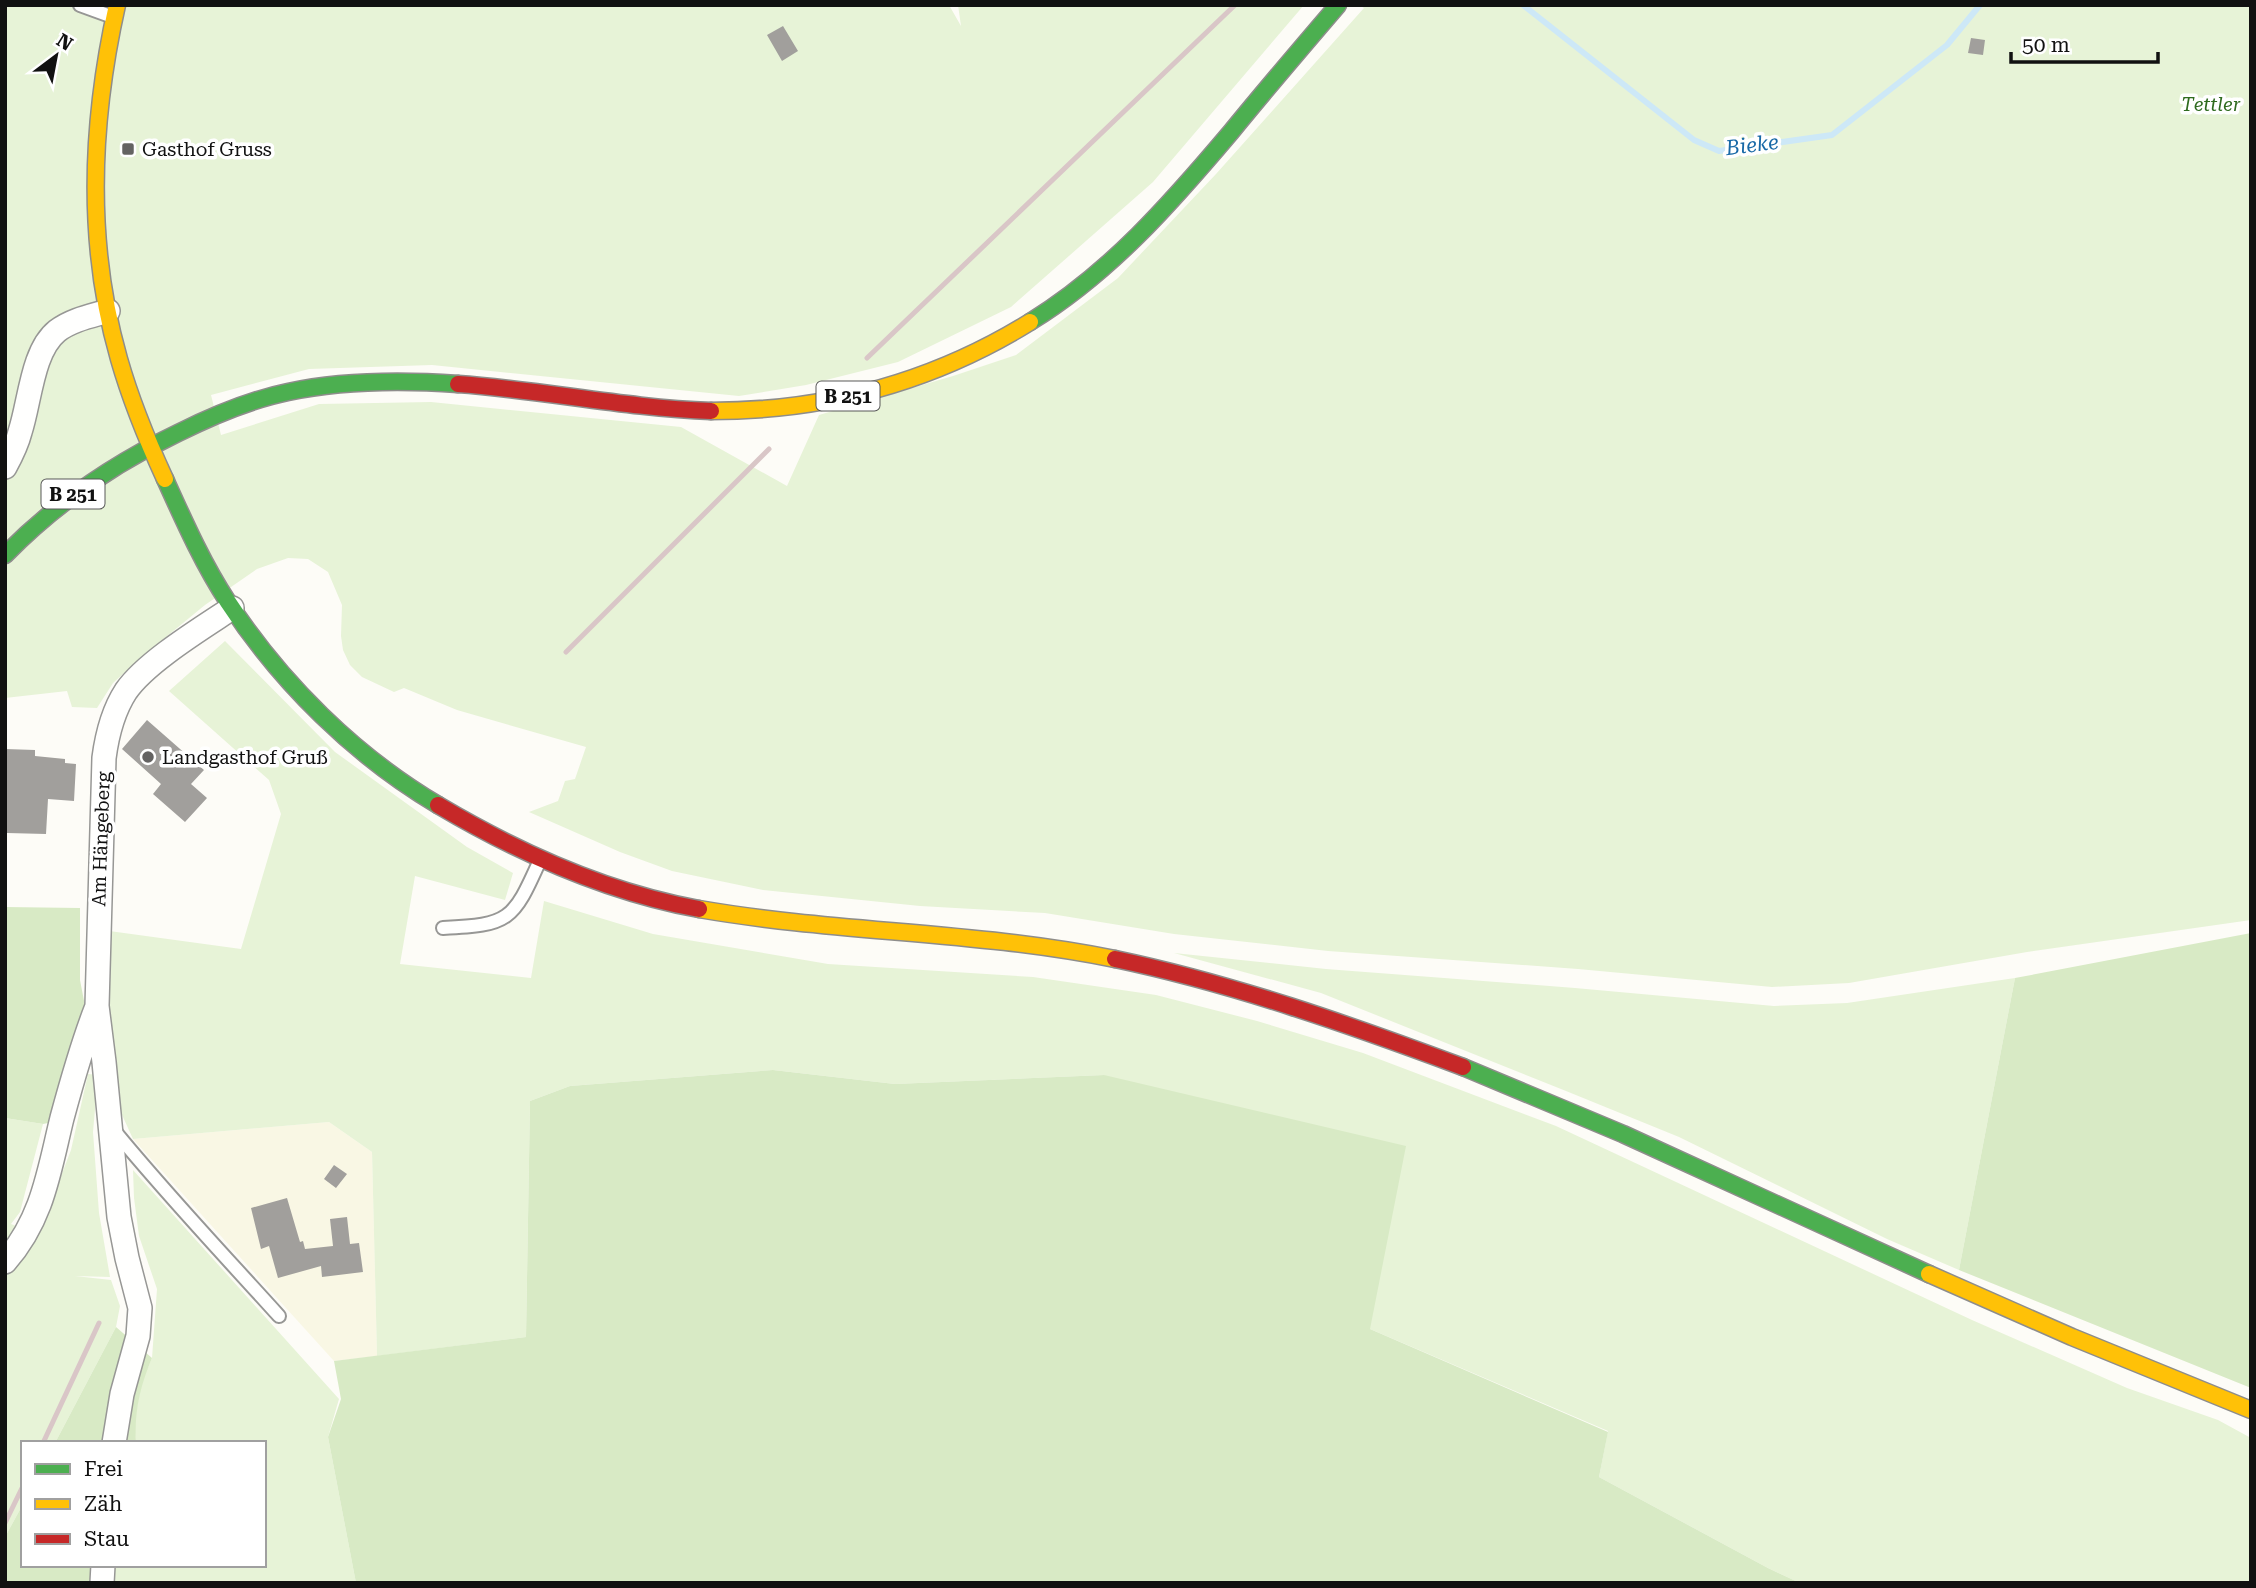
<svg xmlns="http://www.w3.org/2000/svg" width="2256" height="1588" font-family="'Roboto Serif',serif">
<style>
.farmland{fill:#f9f7e4}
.green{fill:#e7f3d7}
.forest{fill:#d8eac5}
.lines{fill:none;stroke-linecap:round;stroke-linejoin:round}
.stream{stroke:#cde8f7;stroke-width:6}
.building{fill:#a19f9c}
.lane-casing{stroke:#979795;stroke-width:16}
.street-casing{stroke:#979795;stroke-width:26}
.fast-casing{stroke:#8e8d8b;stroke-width:19}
.slow-casing{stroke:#8e8d8b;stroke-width:19}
.jam-casing{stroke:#8e8d8b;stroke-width:19}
.lane{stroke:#fffffe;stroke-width:12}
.street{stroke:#fffffe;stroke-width:23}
.fast{stroke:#4caf50;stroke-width:16}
.slow{stroke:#ffc107;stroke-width:16}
.jam{stroke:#c62828;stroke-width:16}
.rail{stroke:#d9c6c7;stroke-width:5}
.poi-dot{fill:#646362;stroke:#fff;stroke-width:2.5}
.labels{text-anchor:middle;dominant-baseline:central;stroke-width:7;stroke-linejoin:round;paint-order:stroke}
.shield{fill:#fff;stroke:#585858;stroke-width:2}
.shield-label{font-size:18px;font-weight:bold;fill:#111}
.park-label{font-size:19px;font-style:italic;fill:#2f6b1f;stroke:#fff}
.poi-label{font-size:19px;fill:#111;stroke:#fff;text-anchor:start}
.street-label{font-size:19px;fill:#111;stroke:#fff}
.water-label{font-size:21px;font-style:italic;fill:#1768a6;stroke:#fff}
</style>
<rect width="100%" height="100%" fill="#fdfcf7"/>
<path class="farmland" d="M329 1122 372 1152 377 1356 334 1361 133 1139Z"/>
<path class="green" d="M5 5H949L961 26 958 5H1304L1153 182 1011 307 898 362 806 385 739 396 432 365 309 369 211 395 221 435 319 404 431 402 681 427 787 486 819 415 953 376 1016 355 1118 278 1216 174 1364 8 1359 5H2251V920L2027 952 1849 983 1772 987 1578 969 1328 951 1174 934 1045 913 920 906 763 890 672 871 620 852 529 812 558 801 565 781 575 779 586 747 457 710 404 688 394 692 362 677 350 665 343 650 341 636 342 605 328 572 308 559 288 558 257 569 205 605 144 655 113 683 97 708 72 707 67 691 5 698V479L11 472 5 468Z
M225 641 335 752 467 847 513 873 505 900 415 876 400 964 531 978 544 901 653 934 828 964 1033 977 1156 995 1257 1021 1363 1053 1556 1126 1972 1320 2127 1388 2218 1420 2251 1438V1583H1800L1768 1568 1599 1477 1608 1431 1370 1329 1104 1075 895 1084 773 1070 570 1086 530 1101 526 1337 377 1356 372 1152 329 1122 133 1139 118 1106 102 1011V930L241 949 281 814 269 780 169 691Z
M1174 953 1326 969 1575 988 1774 1006 1847 1003 2015 978 1959 1270 1887 1239 1679 1137 1566 1091 1321 993Z
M88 1074 98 1075 93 1132 99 1213 110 1277 75 1276 111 1280 120 1306 116 1327 55 1443H23V1504L5 1537V1118L43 1124 20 1212 11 1224 19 1227 48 1210 71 1150Z
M133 1170 339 1399 328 1437 356 1583H109L110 1565H264V1443H136L134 1421 142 1381 152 1358 157 1289 139 1236 134 1198Z"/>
<path class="forest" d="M5 907 80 908V980L85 1006 53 1122 43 1124 5 1118Z
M2251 933V1388L1959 1270 2015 978Z
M773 1070 895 1084 1104 1075 1406 1146 1370 1329 1608 1432 1599 1477 1768 1568 1800 1583H356L328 1437 341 1399 334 1361 526 1337 530 1101 570 1086Z
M116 1327 152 1358C140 1386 134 1413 136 1443H55Z
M23 1504V1565H97L88 1583H5V1537Z"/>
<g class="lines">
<path class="stream" d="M1523 5 1694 140 1719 151 1832 135 1947 45 1980 5"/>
</g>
<path class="building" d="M783 26 798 51 782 61 767 35Z
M1971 38 1985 40 1983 55 1968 53Z
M147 720 204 770 191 784 207 798 185 822 153 794 161 784 122 749Z
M5 749 35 750V756L65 759V763L76 764 74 801 48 799 46 834 7 833Z
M334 1165 347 1174 336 1188 324 1179Z
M287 1198 300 1242 303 1241 305 1249 333 1246 330 1219 347 1217 350 1244 359 1243 363 1272 322 1277 321 1266 278 1278 269 1246 261 1249 251 1208Z"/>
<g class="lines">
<defs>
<path id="lane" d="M80 5 113 17
M443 928C509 925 513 921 540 860
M113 1129C166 1194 223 1254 279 1316"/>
<path id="street" d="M5 467C11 456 17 444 20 432 30 402 32 351 57 331 71 320 91 316 108 311
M5 1262C43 1219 49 1171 62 1118 72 1081 82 1045 96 1009
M114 1443 122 1394 138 1336 140 1308 127 1258 119 1217 104 1062 97 1006 104 758C107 735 113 711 126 691 146 662 202 628 232 608
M102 1583 103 1565"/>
<path id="fast" d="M1030 322C1110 273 1171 203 1231 132 1266 89 1302 47 1338 5
M165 479C184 521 203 564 228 602 281 683 355 756 438 805
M5 555C56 503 113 464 178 433 214 415 249 400 288 392 344 380 401 380 458 384
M1463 1067 1623 1134 1929 1274"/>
<path id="slow" d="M117 5C91 121 86 244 119 359 131 401 147 440 165 479
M711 411C825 411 933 382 1030 322
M699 909C837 933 978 931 1115 959
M1929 1274 2072 1337 2251 1410"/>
<path id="jam" d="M458 384C543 390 626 408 711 411
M438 805C519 853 605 892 699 909
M1115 959C1234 984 1350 1025 1463 1067"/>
</defs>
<use href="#lane" class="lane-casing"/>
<use href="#street" class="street-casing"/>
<use href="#fast" class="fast-casing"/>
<use href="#slow" class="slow-casing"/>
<use href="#jam" class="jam-casing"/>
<use href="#lane" class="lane"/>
<use href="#street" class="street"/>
<use href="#fast" class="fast"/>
<use href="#slow" class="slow"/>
<use href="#jam" class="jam"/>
<path class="rail" d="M867 358 1235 5
M566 652 769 449
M43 1443 99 1323
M5 1523 23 1486"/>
</g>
<g class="poi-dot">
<rect x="121" y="142" width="14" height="14" rx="3.5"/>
<circle cx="148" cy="757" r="7"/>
</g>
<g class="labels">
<g class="shield">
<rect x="816.5" y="381.5" width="63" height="29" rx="5"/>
<rect x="41.5" y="479.5" width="63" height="29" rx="5"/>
</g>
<g class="shield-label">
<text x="848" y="396">B 251</text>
<text x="73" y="494">B 251</text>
</g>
<g class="park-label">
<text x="2211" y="104">Tettler</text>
</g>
<g class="poi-label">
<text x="142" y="149">Gasthof Gruss</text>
<text x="162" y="757">Landgasthof Gruß</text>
</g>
<g class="street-label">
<text transform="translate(101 839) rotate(-88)">Am Hängeberg</text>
</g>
<g class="water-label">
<text transform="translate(1752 145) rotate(-7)">Bieke</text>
</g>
</g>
<rect width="2256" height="1588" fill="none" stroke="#111111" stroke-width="14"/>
<rect x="21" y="1441" width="245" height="126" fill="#ffffff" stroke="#a0a0a0" stroke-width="2"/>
<rect x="35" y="1464" width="35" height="10" fill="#4caf50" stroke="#a0a0a0" stroke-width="2"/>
<text x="84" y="1476" font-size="21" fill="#111111">Frei</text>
<rect x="35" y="1499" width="35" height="10" fill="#ffc107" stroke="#a0a0a0" stroke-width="2"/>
<text x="84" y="1511" font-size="21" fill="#111111">Zäh</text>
<rect x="35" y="1534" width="35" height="10" fill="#c62828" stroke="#a0a0a0" stroke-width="2"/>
<text x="84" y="1546" font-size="21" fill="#111111">Stau</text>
<g transform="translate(56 56) rotate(32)" stroke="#ffffff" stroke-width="5" paint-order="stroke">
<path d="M0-5L12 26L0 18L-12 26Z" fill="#111111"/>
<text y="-10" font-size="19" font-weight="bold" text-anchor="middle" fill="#111111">N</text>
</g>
<path d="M2011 52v10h147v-10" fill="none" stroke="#111111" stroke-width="3.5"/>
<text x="2022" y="52" font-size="21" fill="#111111" stroke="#ffffff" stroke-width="5" paint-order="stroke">50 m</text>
</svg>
